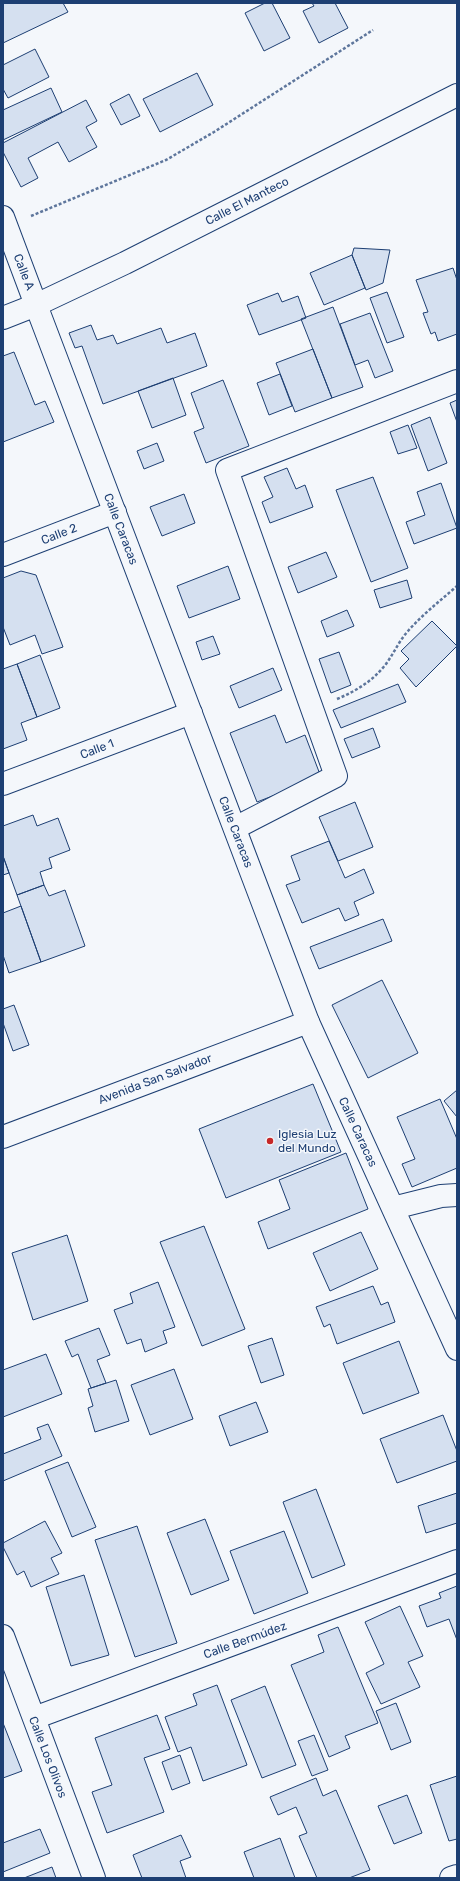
<svg xmlns="http://www.w3.org/2000/svg" width="460" height="1881" font-family="Rubik,sans-serif">
<style>
.building{fill:#d5e0f0;stroke:#1d3f73}
.lines{fill:none;stroke-linecap:round;stroke-linejoin:round}
.street-casing{stroke:#1d3f73;stroke-width:24}
.secondary-casing{stroke:#1d3f73;stroke-width:24}
.path{stroke:#5e769c;stroke-width:2.5;stroke-dasharray:3 2;stroke-linecap:butt}
.street{stroke:#f4f7fb;stroke-width:22}
.secondary{stroke:#f4f7fb;stroke-width:22}
.poi-dot{fill:#c62828;stroke:#f4f7fb;stroke-width:1.5}
.labels{text-anchor:middle;dominant-baseline:central;stroke-width:3;stroke-linejoin:round;paint-order:stroke}
.street-label{font-size:12px;fill:#1d3f73;stroke:#f4f7fb}
.poi-label{font-size:12px;fill:#1d3f73;stroke:#f4f7fb;text-anchor:start}
</style>
<rect width="100%" height="100%" fill="#f4f7fb"/>
<path class="building" d="M3 3H63L68 12 3 43Z
M265 3H272L290 38 264 51 245 13Z
M312 3H335L348 28 319 43 303 11 314 6Z
M35 49 49 77 8 98 3 89V65Z
M197 73 213 105 160 132 143 99Z
M51 88 62 112 3 140V110Z
M129 94 140 116 121 125 110 104Z
M86 100 97 121 86 127 97 147 69 162 58 142 28 158 38 178 21 187 3 152V143Z
M354 248 390 250 383 283 366 290 352 255Z
M352 255 365 288 324 305 310 273Z
M453 268 457 280V334L438 341 435 332 431 334 423 313 428 312 416 280Z
M387 292 404 337 387 343 370 298Z
M278 293 282 302 298 296 306 318 259 335 247 305Z
M333 307 363 387 332 398 301 319Z
M370 313 393 371 375 378 368 360 355 365 340 324Z
M91 325 97 340 113 335 117 344 161 328 167 343 195 333 207 366 103 404 82 346 75 348 69 333Z
M313 349 332 398 295 412 276 363Z
M14 352 35 405 45 401 54 422 3 442V356Z
M280 374 292 406 269 415 257 383Z
M173 378 186 415 152 428 138 391Z
M223 380 249 446 206 463 194 432 204 428 191 393Z
M457 400V422L450 403Z
M430 417 447 463 428 471 411 425Z
M408 425 417 448 398 454 390 432Z
M157 443 164 461 144 469 137 451Z
M287 468 296 489 305 485 313 507 270 523 262 502 273 497 264 477Z
M373 477 408 568 371 582 336 490Z
M441 483 457 528 414 544 406 522 425 515 417 492Z
M184 494 195 523 162 536 150 507Z
M326 552 337 577 298 593 288 567Z
M228 566 240 599 189 618 177 586Z
M21 571 36 575 63 647 42 654 35 635 10 645 3 627V578Z
M407 580 412 598 380 608 374 590Z
M347 610 354 626 327 637 321 621Z
M432 621 457 646 416 687 400 668 409 659 401 651Z
M213 636 220 654 202 660 196 642Z
M339 652 351 685 331 693 319 659Z
M40 655 60 708 37 717 17 664Z
M17 664 37 717 21 723 27 740 3 749V669Z
M273 668 282 690 239 708 230 686Z
M398 684 406 702 341 728 333 710Z
M275 715 286 743 305 735 321 777 257 802 230 733Z
M373 728 380 747 352 758 344 739Z
M355 802 373 847 338 861 319 817Z
M33 815 37 826 58 818 70 850 49 858 52 868 40 872 44 885 17 895 3 856V826Z
M329 841 345 878 364 869 374 893 354 902 359 915 345 921 339 908 302 923 286 885 300 880 291 856Z
M3 856 9 873 3 875Z
M44 885 49 896 65 890 85 946 41 962 17 895Z
M21 906 41 962 9 973 3 955V913Z
M383 919 392 941 319 969 310 947Z
M382 980 418 1053 368 1078 332 1005Z
M14 1005 29 1045 13 1051 3 1023V1009Z
M313 1084 341 1152 226 1198 199 1129Z
M457 1090V1117L444 1101Z
M440 1099 457 1139V1168L412 1187 402 1164 415 1159 397 1117Z
M346 1153 368 1209 268 1249 258 1222 290 1209 279 1180Z
M204 1226 245 1329 202 1346 160 1242Z
M361 1232 378 1269 330 1291 313 1253Z
M67 1235 88 1301 33 1320 12 1253Z
M158 1282 175 1327 163 1331 167 1343 145 1352 141 1339 127 1344 114 1310 133 1303 130 1293Z
M373 1286 381 1305 388 1302 395 1322 337 1344 330 1324 324 1327 316 1307Z
M99 1328 110 1355 97 1360 106 1383 91 1388 78 1354 72 1357 65 1341Z
M272 1338 284 1375 261 1383 248 1346Z
M399 1341 419 1393 363 1414 343 1363Z
M46 1354 62 1394 3 1417V1370Z
M174 1369 193 1419 150 1435 131 1385Z
M116 1380 129 1421 95 1432 88 1408 93 1406 88 1389Z
M256 1402 268 1432 230 1446 219 1416Z
M443 1415 457 1451V1461L397 1483 380 1439Z
M48 1424 62 1456 3 1481V1454L41 1439 37 1428Z
M68 1462 96 1527 72 1537 45 1471Z
M316 1489 345 1565 312 1578 283 1502Z
M457 1493V1523L426 1533 418 1506Z
M205 1519 229 1580 191 1595 167 1533Z
M45 1521 62 1553 51 1558 59 1574 31 1587 24 1571 17 1575 3 1547V1543Z
M137 1526 177 1643 135 1657 95 1540Z
M284 1531 308 1593 254 1614 230 1551Z
M84 1575 109 1655 71 1666 46 1587Z
M457 1586V1640L449 1619 427 1627 419 1606 441 1598 439 1593Z
M400 1606 423 1656 408 1662 420 1687 381 1704 366 1673 384 1664 365 1622Z
M338 1627 378 1723 345 1736 350 1748 329 1757 291 1665 324 1652 318 1635Z
M217 1685 247 1765 203 1781 191 1747 178 1752 165 1717 197 1705 193 1694Z
M265 1686 296 1765 262 1778 231 1700Z
M396 1703 411 1742 391 1750 376 1711Z
M157 1715 170 1749 144 1758 164 1812 107 1833 92 1792 112 1785 95 1738Z
M3 1723 22 1771 3 1778Z
M314 1735 328 1770 312 1776 298 1741Z
M180 1755 190 1783 172 1790 162 1762Z
M457 1776V1839L449 1841 430 1785Z
M316 1778 323 1796 336 1790 370 1870 349 1878H317L299 1836 307 1833 296 1807 278 1815 270 1797Z
M407 1795 422 1833 394 1844 378 1806Z
M40 1829 50 1853 3 1872V1843Z
M181 1835 191 1857 180 1861 186 1878H142L133 1855Z
M280 1838 295 1878H254L244 1852Z
M52 1867 56 1878H24Z"/>
<g class="lines">
<defs>
<path id="street" d="M3 217 36 305 3 318
M3 555 115 512
M3 784 191 713
M235 828 336 776 227 470 457 381
M308 1022 457 1349
M393 1208 441 1196 457 1195
M3 1636 94 1878
M34 1718 457 1561
M451 1878 457 1876"/>
<path id="secondary" d="M3 1137 308 1022 36 305 125 263 457 95"/>
</defs>
<use href="#street" class="street-casing"/>
<use href="#secondary" class="secondary-casing"/>
<path class="path" d="M31 216 166 160 214 132 373 30
M337 699C356 691 373 681 386 664 394 653 399 641 408 631 423 614 440 601 457 586"/>
<use href="#street" class="street"/>
<use href="#secondary" class="secondary"/>
</g>
<circle class="poi-dot" cx="270" cy="1141" r="4"/>
<g class="labels">
<g class="street-label">
<text transform="translate(247 201) rotate(-27)">Calle El Manteco</text>
<text transform="translate(24 272) rotate(69)">Calle A</text>
<text transform="translate(121 529) rotate(69)">Calle Caracas</text>
<text transform="translate(59 534) rotate(-21)">Calle 2</text>
<text transform="translate(97 749) rotate(-21)">Calle 1</text>
<text transform="translate(236 832) rotate(69)">Calle Caracas</text>
<text transform="translate(155 1079) rotate(-21)">Avenida San Salvador</text>
<text transform="translate(358 1132) rotate(65)">Calle Caracas</text>
<text transform="translate(245 1640) rotate(-20)">Calle Bermúdez</text>
<text transform="translate(48 1757) rotate(69)">Calle Los Olivos</text>
</g>
<g class="poi-label">
<text x="278" y="1134">Iglesia Luz<tspan x="278" dy="14">del Mundo</tspan></text>
</g>
</g>
<rect width="460" height="1881" fill="none" stroke="#1d3f73" stroke-width="8"/>
</svg>
